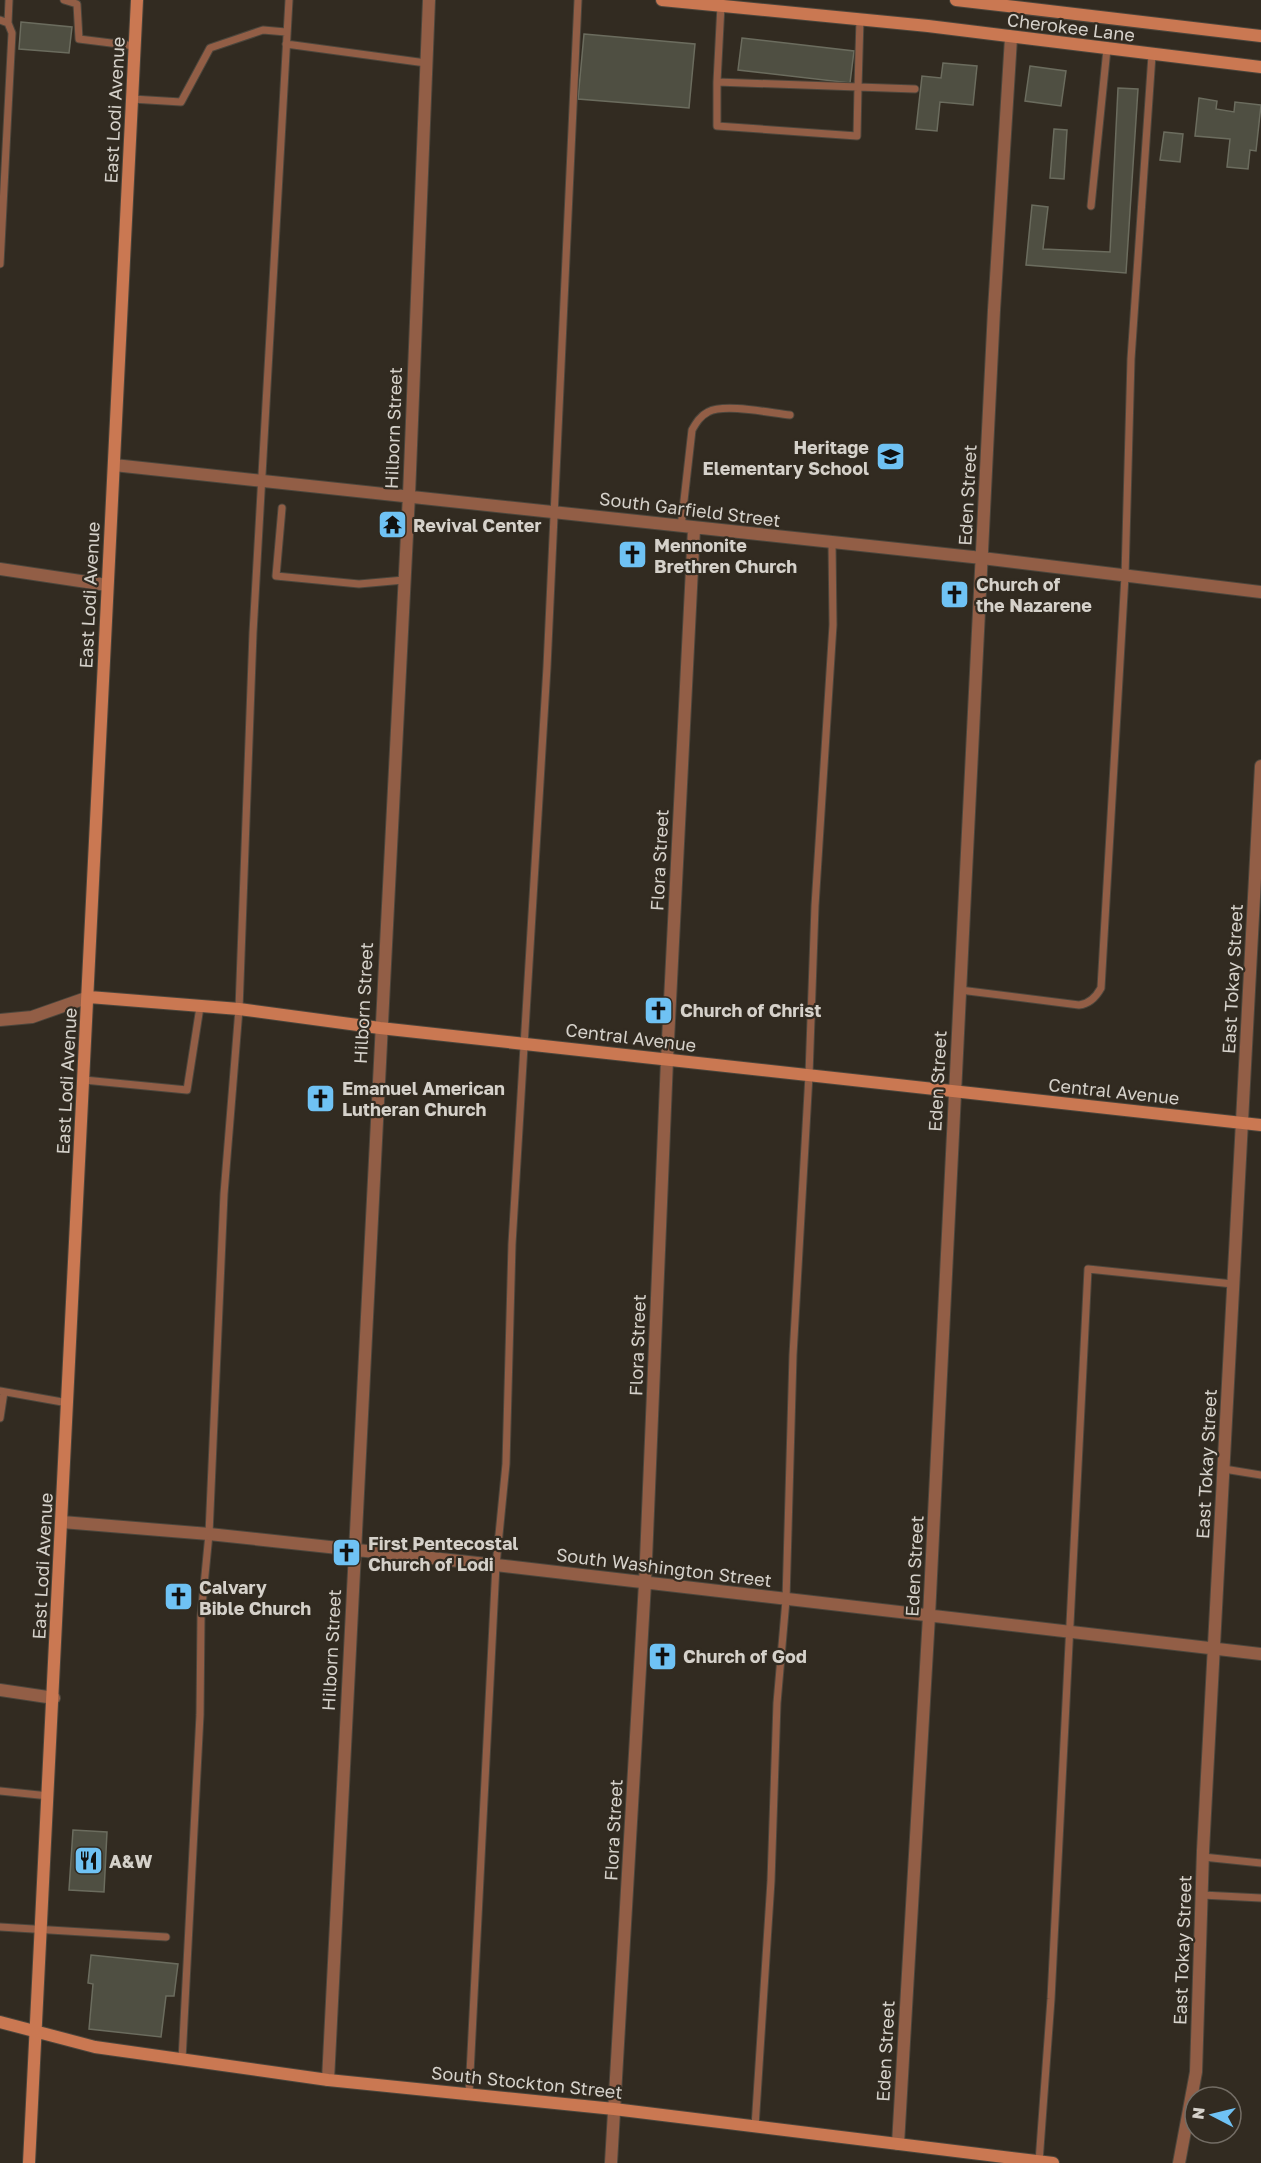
<svg xmlns="http://www.w3.org/2000/svg" width="1261" height="2163" font-family="'Golos Text',sans-serif">
<style>
.building{fill:#4f4f42;stroke:#6b6c5e;stroke-width:1.5}
.lines{fill:none;stroke-linecap:round;stroke-linejoin:round}
.lane-casing{stroke:#4c463c;stroke-width:9}
.street-casing{stroke:#4c463c;stroke-width:14}
.secondary-casing{stroke:#4c463c;stroke-width:14}
.lane{stroke:#925e46;stroke-width:7}
.street{stroke:#925e46;stroke-width:12}
.secondary{stroke:#ca7852;stroke-width:12}
.labels{text-anchor:middle;dominant-baseline:central;stroke-width:4.5;stroke-linejoin:round;paint-order:stroke}
.street-label{font-size:18px;fill:#d5d1ca;stroke:#322b21}
.poi-label{font-size:18px;font-weight:bold;fill:#d5d1ca;stroke:#322b21;text-anchor:start}
</style>
<rect width="100%" height="100%" fill="#322b21"/>
<path class="building" d="M21 22 72 27 69 53 19 49Z
M584 34 695 44 689 108 578 99Z
M742 38 854 51 850 83 738 70Z
M943 63 977 66 973 105 940 102 937 131 916 129 922 76 941 78Z
M1030 66 1066 71 1061 106 1025 101Z
M1118 88 1138 89 1126 273 1026 265 1032 205 1048 207 1043 249 1110 252Z
M1199 98 1217 101 1216 109 1234 112 1235 102 1261 105 1256 151 1250 150 1248 169 1227 167 1230 139 1195 136Z
M1054 129 1067 130 1064 179 1050 178Z
M1164 132 1183 134 1180 162 1160 160Z
M73 1830 107 1832 104 1892 69 1890Z
M91 1955 178 1964 174 1996H166L161 2037 89 2029 93 1984 88 1983Z"/>
<g class="lines">
<defs>
<path id="lane" d="M64 0 77 4 79 39 135 46
M860 19 858 87 915 89
M0 20 8 23 12 33 0 264
M8 23 9 0
M286 44 426 63
M717 82V126L857 136 858 87 717 82 721 5
M132 99 181 102 210 48 263 30 286 32
M1091 206 1107 49
M282 508 276 576 359 584 404 580
M681 527 692 430C696 423 700 416 708 412 725 403 770 413 790 415
M960 990 1079 1005C1090 1004 1096 997 1101 988L1125 576 1131 359 1152 55
M84 1080 187 1090 200 1007
M0 1391 68 1403
M0 1418 4 1392
M1224 1469 1261 1475
M0 1791 49 1796
M1203 1857 1261 1863
M1202 1895 1261 1898
M0 1927 166 1937
M182 2060 200 1715 201 1616 209 1534 224 1194 239 1009 253 633 289 0
M469 2093 496 1565 506 1464 512 1244 547 667 578 0
M755 2127 771 1881 777 1703 786 1600 793 1355 809 1075 815 906 833 625 832 543
M1039 2162 1051 1999 1088 1269 1233 1284"/>
<path id="street" d="M114 465 982 558 1261 592
M0 569 107 585
M0 1020 32 1017 89 997
M62 1522 209 1534 496 1565 1261 1654
M0 1690 54 1698
M328 2080 409 495 429 0
M898 2144 929 1616 994 310 1011 38
M611 2163 645 1583 667 1060 694 529
M1179 2163 1196 2072 1203 1851 1261 766"/>
<path id="secondary" d="M662 0 928 26 1261 67
M956 0 1261 36
M89 997 239 1009 380 1028 1261 1125
M0 2022 95 2047 328 2080 614 2109 1053 2163
M29 2163 137 0"/>
</defs>
<use href="#lane" class="lane-casing"/>
<use href="#street" class="street-casing"/>
<use href="#secondary" class="secondary-casing"/>
<use href="#lane" class="lane"/>
<use href="#street" class="street"/>
<use href="#secondary" class="secondary"/>
</g>
<defs>
<symbol id="school-square" viewBox="-11 -11 22 22"><rect x="-9" y="-9" width="18" height="18" rx="4" fill="#6fc2f4" stroke="#322b21"/><path d="M0-5L7-2L0 1L-7-2ZM-4 1L0 2.5L4 1V4Q0 6-4 4Z" fill="#111"/></symbol>
<symbol id="temple-square" viewBox="-11 -11 22 22"><rect x="-9" y="-9" width="18" height="18" rx="4" fill="#6fc2f4" stroke="#322b21"/><path d="M0-6L5-2H3V0L6.5 2.5H4V6H1.5V3h-3V6H-4V2.5H-6.5L-3 0V-2H-5Z" fill="#111"/></symbol>
<symbol id="church-square" viewBox="-11 -11 22 22"><rect x="-9" y="-9" width="18" height="18" rx="4" fill="#6fc2f4" stroke="#322b21"/><path d="M-1.2-6h2.4v3.5h3.3v2.4h-3.3V6h-2.4V-.1h-3.3v-2.4h3.3Z" fill="#111"/></symbol>
<symbol id="restaurant-square" viewBox="-11 -11 22 22"><rect x="-9" y="-9" width="18" height="18" rx="4" fill="#6fc2f4" stroke="#322b21"/><path d="M-5-6h1v4h1v-4h1v4h1v-4h1v5L-1.5 .5V6h-2V.5L-5-1ZM5-6V6H3V1.5H1.5Q1.5-4 5-6Z" fill="#111"/></symbol>
</defs>
<g fill-rule="evenodd">
<use href="#school-square" x="874" y="440" width="33" height="33"/>
<use href="#temple-square" x="376" y="508" width="33" height="33"/>
<use href="#church-square" x="616" y="538" width="33" height="33"/>
<use href="#church-square" x="938" y="578" width="33" height="33"/>
<use href="#church-square" x="642" y="994" width="33" height="33"/>
<use href="#church-square" x="304" y="1082" width="33" height="33"/>
<use href="#church-square" x="330" y="1536" width="33" height="33"/>
<use href="#church-square" x="162" y="1580" width="33" height="33"/>
<use href="#church-square" x="646" y="1640" width="33" height="33"/>
<use href="#restaurant-square" x="72" y="1844" width="33" height="33"/>
</g>
<g class="labels">
<g class="street-label">
<text transform="translate(1071 27) rotate(7)">Cherokee Lane</text>
<text transform="translate(114 110) rotate(-87)">East Lodi Avenue</text>
<text transform="translate(393 428) rotate(-88)">Hilborn Street</text>
<text transform="translate(967 495) rotate(-87)">Eden Street</text>
<text transform="translate(690 509) rotate(7)">South Garfield Street</text>
<text transform="translate(89 595) rotate(-87)">East Lodi Avenue</text>
<text transform="translate(659 860) rotate(-87)">Flora Street</text>
<text transform="translate(1232 979) rotate(-87)">East Tokay Street</text>
<text transform="translate(363 1003) rotate(-87)">Hilborn Street</text>
<text transform="translate(631 1037) rotate(7)">Central Avenue</text>
<text transform="translate(66 1081) rotate(-87)">East Lodi Avenue</text>
<text transform="translate(937 1081) rotate(-87)">Eden Street</text>
<text transform="translate(1114 1091) rotate(6)">Central Avenue</text>
<text transform="translate(637 1345) rotate(-88)">Flora Street</text>
<text transform="translate(1206 1464) rotate(-87)">East Tokay Street</text>
<text transform="translate(42 1566) rotate(-87)">East Lodi Avenue</text>
<text transform="translate(914 1566) rotate(-87)">Eden Street</text>
<text transform="translate(664 1567) rotate(7)">South Washington Street</text>
<text transform="translate(331 1650) rotate(-87)">Hilborn Street</text>
<text transform="translate(613 1830) rotate(-87)">Flora Street</text>
<text transform="translate(1182 1950) rotate(-88)">East Tokay Street</text>
<text transform="translate(885 2051) rotate(-87)">Eden Street</text>
<text transform="translate(527 2082) rotate(6)">South Stockton Street</text>
</g>
<g class="poi-label">
<text x="869" y="447" text-anchor="end">Heritage<tspan x="869" dy="21">Elementary School</tspan></text>
<text x="413" y="525">Revival Center</text>
<text x="654" y="545">Mennonite<tspan x="654" dy="21">Brethren Church</tspan></text>
<text x="976" y="584">Church of<tspan x="976" dy="21">the Nazarene</tspan></text>
<text x="680" y="1010">Church of Christ</text>
<text x="342" y="1088">Emanuel American<tspan x="342" dy="21">Lutheran Church</tspan></text>
<text x="368" y="1543">First Pentecostal<tspan x="368" dy="21">Church of Lodi</tspan></text>
<text x="199" y="1587">Calvary<tspan x="199" dy="21">Bible Church</tspan></text>
<text x="683" y="1656">Church of God</text>
<text x="109" y="1861">A&amp;W</text>
</g>
</g>
<g transform="translate(1213 2115) rotate(277)"><circle r="28" fill="#322b21" stroke="#736d65" stroke-width="1.5"/>
<path d="M0-4.5L10 22L0 15L-10 22Z" fill="#6fc2f4"/>
<text y="-9" font-size="16" font-weight="bold" text-anchor="middle" fill="#d5d1ca">N</text>
</g>
</svg>
